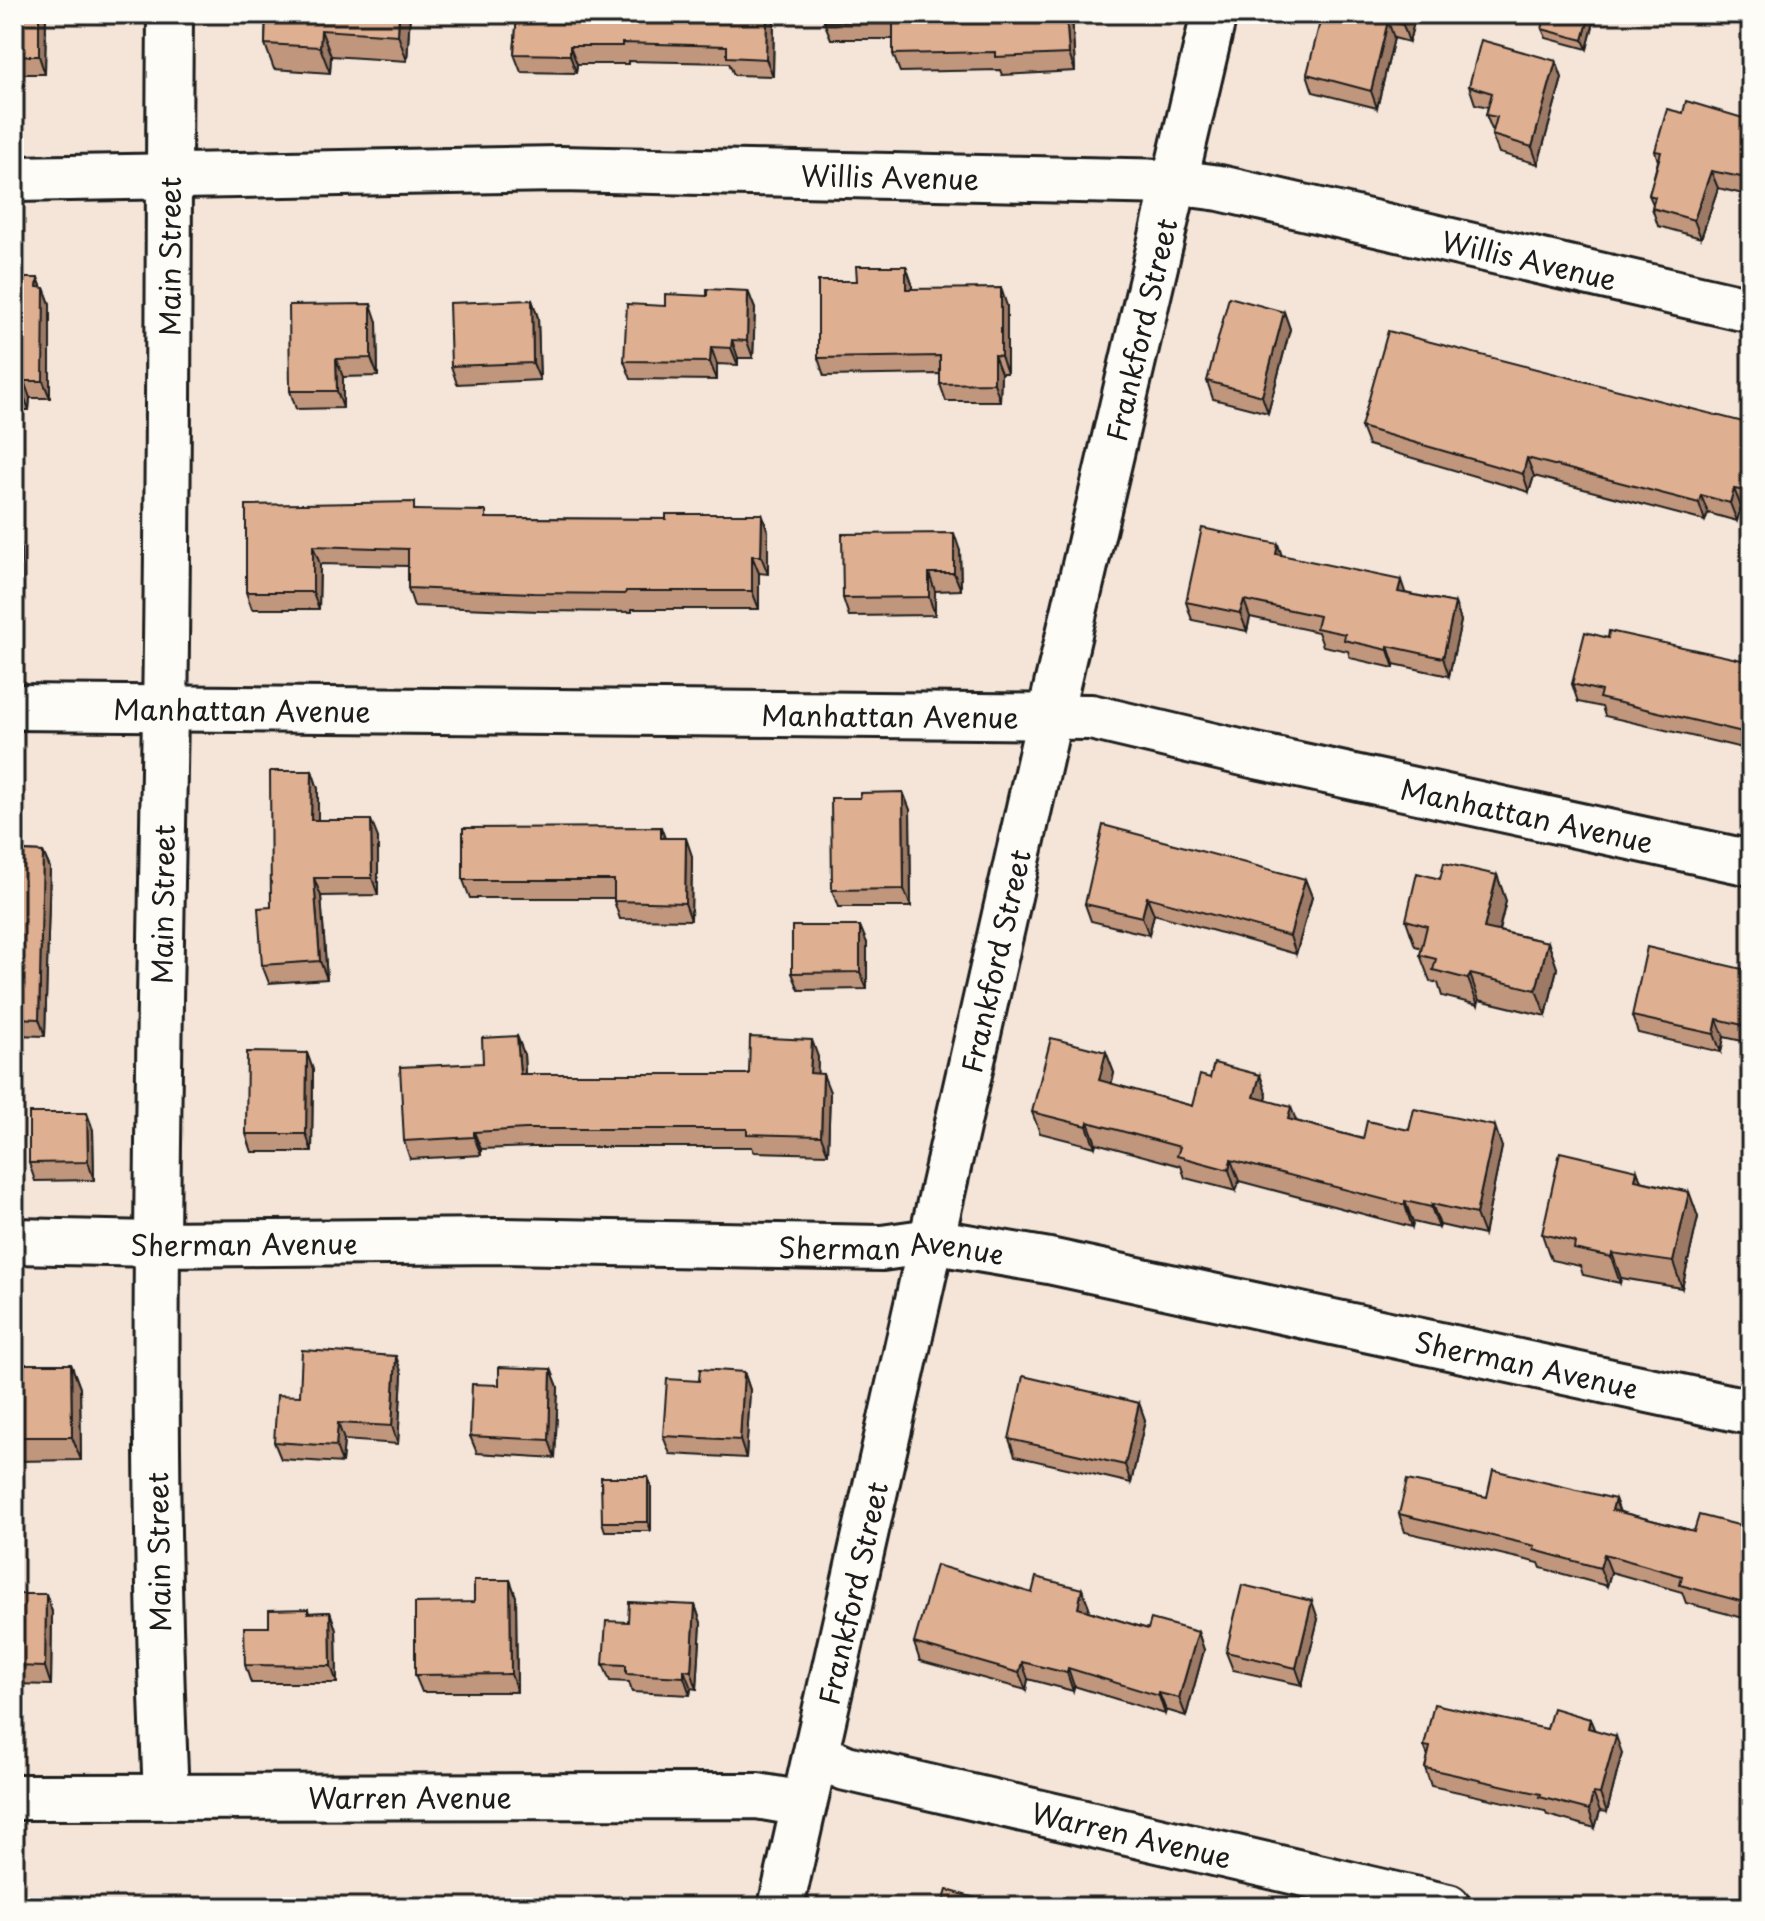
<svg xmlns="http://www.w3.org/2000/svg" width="1765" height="1921" font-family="'Playpen Sans',sans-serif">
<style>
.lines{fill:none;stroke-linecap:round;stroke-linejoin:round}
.minor-casing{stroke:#1c1c1c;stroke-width:50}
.minor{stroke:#fdfcf7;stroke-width:44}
.wall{fill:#c0967d;stroke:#1c1c1c;stroke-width:2}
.shaded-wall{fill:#9c7a66;stroke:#1c1c1c;stroke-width:2}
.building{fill:#dfaf91;stroke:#1c1c1c;stroke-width:2}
.labels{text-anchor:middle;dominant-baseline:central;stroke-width:8;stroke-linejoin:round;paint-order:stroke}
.street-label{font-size:28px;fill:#1c1c1c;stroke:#fdfcf7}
</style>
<rect width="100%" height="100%" fill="#f4e5d8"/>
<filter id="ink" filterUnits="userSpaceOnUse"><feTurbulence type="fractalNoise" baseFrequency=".0125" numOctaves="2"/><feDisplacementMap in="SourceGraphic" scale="16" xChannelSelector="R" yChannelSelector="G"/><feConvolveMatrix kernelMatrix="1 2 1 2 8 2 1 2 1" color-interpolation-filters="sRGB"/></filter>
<g filter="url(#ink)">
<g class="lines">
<defs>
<g id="minor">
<path id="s1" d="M14 179 560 169 1174 182 1220 188 1751 310"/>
<path id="s2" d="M14 707 1091 717 1252 755 1751 863"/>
<path id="s3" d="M14 1241 154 1244 503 1241 882 1248 931 1241 1049 1261 1751 1412"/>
<path id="s4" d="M816 1755 846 1768 1448 1907"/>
<path id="s5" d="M166 1794C149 1433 159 1073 165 712 169 479 168 247 170 14"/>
<path id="s6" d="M14 1797 757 1796 804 1804"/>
<path id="s7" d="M781 1907 1050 715 1214 14"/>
</g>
</defs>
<use href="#minor" class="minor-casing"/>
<use href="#minor" class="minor"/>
</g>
<path class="wall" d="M14 14H46L45 74H14Z
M266 14H410L407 61 331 56 330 73 274 69 265 44Z
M517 14H774L773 76 734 75 729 63 628 61V64H577L576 73 521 72 514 54Z
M1072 14 1075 71 1002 75 1000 70 900 72 893 54V39H831L824 22Z
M1416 14 1409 42 1394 38 1377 108 1313 92 1307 74 1326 23Z
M1596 14 1587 49 1546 38 1542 29Z
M1556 61 1562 78 1538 164 1499 153 1492 135 1493 132 1486 115 1488 107 1475 104 1469 86Z
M1683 113 1746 119 1751 116V196L1718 188 1701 238 1658 226 1652 208 1653 204 1649 195 1658 161 1655 151Z
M906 266 912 284V289L1007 306V373H1001L1000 401H946L940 384V374L824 376 818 358 857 281Z
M14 278H38L42 288H44L50 304V398H30L29 410H14Z
M748 291 755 309 753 358H738V365L717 364V380L631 379 624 361 665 306 707 296Z
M532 300 538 318 540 380 457 384 451 366Z
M1284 312 1290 329 1268 413 1213 399 1207 381Z
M377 322 378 376 343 377V408L296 409 290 391Z
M1751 424V509L1741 506 1737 521 1708 513 1705 521 1534 476 1529 492 1368 445 1361 427Z
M246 505 417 510 489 518 666 519 762 514 768 532V574L759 573V609H632V612L539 611 414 606 408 588V566L320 564 319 609H252L246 592Z
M14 527 21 545 22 615H14Z
M960 551 961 590 935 591V615L849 616 843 598Z
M1282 556 1405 593 1455 603 1461 621 1449 676 1394 664V668L1350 658 1348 651 1323 646 1318 632 1250 617 1247 631 1192 620 1186 602Z
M1608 638 1751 662V750L1605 716 1602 707 1578 702 1572 684Z
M312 771 318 789V820L378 838V895L321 896 327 979 269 983 262 965 271 907Z
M903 792 910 810 911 907H838L832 890 860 798Z
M661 827 665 838 692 856 691 920 620 919 614 901V898H470L463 880Z
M14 843 23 851 43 852 50 868 45 1036 14 1035Z
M1497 875 1506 901 1499 931 1548 942 1557 968 1546 1016 1479 1000 1478 1005 1442 996 1438 983 1430 981 1420 955 1422 948 1415 946 1406 920 1440 879Z
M1305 879 1312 897 1296 954 1154 914 1149 935 1091 921 1085 904Z
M867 943V989L799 990 792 973Z
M1751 971V1043L1724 1037 1721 1052 1638 1033 1632 1016Z
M517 1036 524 1054 525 1074H749L818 1057 817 1074 830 1092 828 1154 754 1152 752 1147H532L481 1149V1155L410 1159 404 1141 483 1063Z
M1106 1052 1114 1073 1111 1084 1192 1106 1210 1078 1260 1075 1267 1096 1266 1100 1296 1121 1363 1139 1502 1147 1484 1235 1440 1225 1439 1228 1413 1222 1412 1227 1239 1181 1236 1191 1185 1178 1181 1166 1096 1143 1095 1147 1040 1133 1032 1112Z
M307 1053 313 1070 312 1152H252L246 1134Z
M93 1130 94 1180 35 1181 29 1163Z
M1637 1170 1641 1181 1689 1192 1698 1217 1682 1288 1621 1278 1620 1283 1583 1275 1580 1266 1551 1260 1542 1234Z
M14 1364H71L80 1388 81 1460 15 1461Z
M551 1369 558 1387 555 1458 477 1453 470 1436 499 1385Z
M744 1372 750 1390 746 1458 670 1454 663 1436 699 1381Z
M402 1374 398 1444 344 1440 342 1463 281 1459 274 1442 300 1396Z
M1139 1403 1145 1420 1131 1483 1015 1456 1009 1439Z
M648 1477 651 1486V1531H605L602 1522Z
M1487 1497 1615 1499 1620 1512 1694 1531 1746 1527 1749 1536 1751 1537V1620L1686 1603 1682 1592 1611 1572 1607 1586 1541 1568 1539 1563 1405 1532 1399 1514Z
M510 1580 516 1597 517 1692H422L415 1675 474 1602Z
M1082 1589 1089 1607 1088 1611 1148 1629 1198 1632 1204 1650 1186 1716 1166 1710 1165 1714 1074 1686 1073 1691 1028 1679 1026 1690 920 1661 914 1643 1032 1593Z
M14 1594H46L52 1612 51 1685 14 1684Z
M695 1605 701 1623 697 1689 691 1688 690 1695 632 1692 629 1682 610 1681 603 1664 628 1622Z
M308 1609 309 1613 330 1612 336 1630 337 1683H251L245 1665 269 1627Z
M1318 1619 1302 1685 1233 1670 1226 1652Z
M1547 1729 1595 1730 1622 1753 1607 1812 1600 1811 1595 1828 1547 1815 1545 1811 1431 1786 1425 1768 1428 1756 1424 1746Z"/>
<path class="shaded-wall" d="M39 14H46L45 74 39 56Z
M399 14H410L407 61 398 35Z
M767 14H774L773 76 766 59Z
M1066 14H1072L1075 71 1069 54Z
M1406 14H1416L1409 42 1403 25Z
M1590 14H1596L1587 49 1583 40Z
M1388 21 1394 38 1377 108 1371 91Z
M321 30 331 56 330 73 320 47Z
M570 46 577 64 576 73 570 55Z
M1556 61 1562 78 1538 164 1532 147Z
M1711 171 1718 188 1701 238 1694 220Z
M906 266 912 284V307L906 289Z
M38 278 44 294V288L50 304V398L43 381 37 287Z
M1001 288 1007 306V373L1001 356Z
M748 291 755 309 753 358 747 341Z
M532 300 538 318 540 380 533 363Z
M371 304 377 322 378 376 371 358Z
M1284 312 1290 329 1268 413 1262 396Z
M732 340 738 358V365L731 348Z
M711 347 717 364V380L710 362Z
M994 355 1001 373 1000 401 994 383Z
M336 359 343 377V408L337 391Z
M24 381 30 398 29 410 23 393Z
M1527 458 1534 476 1529 492 1523 474Z
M1734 489 1741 506 1737 521 1730 503Z
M1701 495 1708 513 1705 521 1699 503Z
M762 514 768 532V574L761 556Z
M14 527 21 545 22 615 15 598Z
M954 533 960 551 961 590 954 573Z
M1278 544 1284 562 1276 554Z
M313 546 320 564 319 609 313 592Z
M752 556 759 573V609L752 591Z
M929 573 935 591V615L929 597Z
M1401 580 1407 598 1398 592Z
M1244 600 1250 617 1247 631 1240 613Z
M1455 603 1461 621 1449 676 1443 658Z
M1388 646 1394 664V668L1388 650Z
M312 771 318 789V838L311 820Z
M903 792 910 810 911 907 904 889Z
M371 820 378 838V895L372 878Z
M686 838 692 856 691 920 685 903Z
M43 852 50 868 45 1036 39 1019Z
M1497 875 1506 901 1493 953 1484 928Z
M314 878 321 896 327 979 320 961Z
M1305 879 1312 897 1296 954 1290 936Z
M1147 897 1154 914 1149 935 1142 917Z
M860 926 867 943V989L860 972Z
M1548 942 1557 968 1546 1016 1536 990Z
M1470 974 1479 1000 1478 1005 1468 979Z
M1717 1019 1724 1037 1721 1052 1714 1034Z
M517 1036 524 1054 526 1092 520 1074Z
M812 1040 818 1057 817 1091 810 1073Z
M1106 1052 1114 1073 1107 1102 1099 1080Z
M307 1053 313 1070 312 1152 306 1134Z
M823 1074 830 1092 828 1154 821 1136Z
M1260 1075 1267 1096 1261 1118 1254 1097Z
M1291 1107 1299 1128 1288 1119Z
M87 1113 93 1130 94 1180 88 1162Z
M1088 1122 1096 1143 1095 1147 1087 1126Z
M1495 1126 1502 1147 1484 1235 1476 1214Z
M474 1132 481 1149V1155L474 1137Z
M1231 1160 1239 1181 1236 1191 1229 1170Z
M1637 1170 1646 1195 1635 1180Z
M1689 1192 1698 1217 1682 1288 1673 1262Z
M1405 1201 1413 1222 1412 1227 1405 1205Z
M1432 1204 1440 1225 1439 1228 1431 1207Z
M1612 1253 1621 1278 1620 1283 1611 1257Z
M396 1356 402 1374 398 1444 392 1426Z
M71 1364 80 1388 81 1460 72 1437Z
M551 1369 558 1387 555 1458 549 1440Z
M744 1372 750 1390 746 1458 740 1440Z
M1139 1403 1145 1420 1131 1483 1125 1465Z
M338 1423 344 1440 342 1463 336 1446Z
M648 1477 651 1486V1531L648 1522Z
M1615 1499 1621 1517 1612 1510Z
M1604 1554 1611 1572 1607 1586 1600 1568Z
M510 1580 516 1597 517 1692 511 1674Z
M1082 1589 1089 1607 1084 1626 1078 1608Z
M46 1594 52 1612 51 1685 45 1667Z
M1312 1601 1318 1619 1302 1685 1296 1668Z
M695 1605 701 1623 697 1689 691 1671Z
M330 1612 336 1630 337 1683 331 1666Z
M1198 1632 1204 1650 1186 1716 1179 1698Z
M1022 1662 1028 1679 1026 1690 1019 1673Z
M1068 1668 1074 1686 1073 1691 1067 1673Z
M684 1670 691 1688 690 1695 684 1677Z
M1159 1693 1166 1710 1165 1714 1159 1696Z
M1590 1719 1597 1736 1588 1728Z
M1616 1736 1622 1753 1607 1812 1600 1794Z
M1593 1793 1600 1811 1595 1828 1589 1810Z"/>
<path class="building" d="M14 14H39V56H14Z
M266 14H399L398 35 321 30 320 47 265 44Z
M517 14H767L766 59 727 57V46L622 43V46H570V55L514 54Z
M824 14H1066L1069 54 995 57V52L893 54V21L824 22Z
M1328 14H1406L1403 25 1388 21 1371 91 1307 74 1320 22 1326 23Z
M1546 14H1590L1583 40 1542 29Z
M1481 40 1556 61 1532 147 1492 135 1497 117 1486 115 1492 93 1469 86Z
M1686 101 1746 119 1747 115 1751 116V179L1711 171 1694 220 1652 208 1655 197 1649 195 1661 152 1655 151 1667 109 1683 113Z
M856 266H906V289L1001 288V356L994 355V383L940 384V356L818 358V281H857Z
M14 278H38L37 287 44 288 43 381H24L23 393H14Z
M707 289 748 291 747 341 732 340 731 348 711 347 710 362 624 361 627 304 665 306V294L707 296Z
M1229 297 1284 312 1262 396 1207 381Z
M532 300 533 363 451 366 449 303Z
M371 304V358L336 359 337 391H290L289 305Z
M1388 331 1751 424V492L1734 489 1730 503 1701 495 1699 503 1527 458 1523 474 1361 427Z
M414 502V510L486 511V518L666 519V514H762L761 556H752V591H626L625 594 533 593 408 588V549L313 546V592H246V505Z
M14 527 15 598H14Z
M1202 528 1278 544 1276 554 1401 580 1398 592 1455 603 1443 658 1388 646V650L1344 640 1345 634 1316 628 1319 616 1244 600 1240 613 1186 602Z
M954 533V573H929V597L843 598 842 534Z
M1609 631 1751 662V734L1599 698 1601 691 1572 684 1585 632 1608 638Z
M270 771H312L311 820H371L372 878H314L320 961 262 965 258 908 271 907Z
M903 792 904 889 832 890 831 798H860V793Z
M1103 825 1305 879 1290 936 1147 897 1142 917 1085 904Z
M661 827V838H686L685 903 614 901V880H463V828Z
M14 843H20V851L43 852 39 1019 14 1018Z
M1444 863 1497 875 1484 928 1548 942 1536 990 1470 974 1468 979 1433 970 1436 959 1420 955 1427 926 1406 920 1417 873 1440 879Z
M792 926H860V972L792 973Z
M1647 947 1751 971V1027L1717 1019 1714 1034 1632 1016Z
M517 1036 520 1074H749L750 1037 812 1040 810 1073 823 1074 821 1136 747 1134V1129H526L474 1132V1137L404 1141 400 1067 483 1063 482 1038Z
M1051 1038 1106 1052 1099 1080 1192 1106 1200 1075 1210 1078 1214 1063 1260 1075 1254 1097 1291 1107 1288 1119 1363 1139 1367 1121 1409 1130 1414 1109 1495 1126 1476 1214 1432 1204 1431 1207 1405 1201V1205L1231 1160 1229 1170 1177 1156 1180 1147 1088 1122 1087 1126 1032 1112Z
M247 1052 307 1053 306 1134H246Z
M29 1113H87L88 1162 29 1163Z
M1560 1152 1637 1170 1635 1180 1689 1192 1673 1262 1612 1253 1611 1257 1574 1249 1575 1242 1542 1234Z
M302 1350 396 1356 392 1426 338 1423 336 1446 274 1442 277 1395 300 1396Z
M14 1364H71L72 1437H14Z
M499 1367 551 1369 549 1440 470 1436 472 1384 499 1385Z
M700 1369 744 1372 740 1440 663 1436 667 1379 699 1381Z
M1023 1376 1139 1403 1125 1465 1009 1439Z
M1493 1470 1615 1499 1612 1510 1694 1531 1699 1515 1746 1527 1744 1535 1751 1537V1604L1680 1585 1682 1576 1604 1554 1600 1568 1534 1550 1535 1546 1399 1514 1407 1480 1487 1497Z
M601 1477H648V1522H602Z
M936 1565 1032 1593 1036 1577 1082 1589 1078 1608 1148 1629 1151 1619 1198 1632 1179 1698 1159 1693V1696L1068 1668 1067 1673 1022 1662 1019 1673 914 1643Z
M474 1580H510L511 1674 415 1675V1603L474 1602Z
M1242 1585 1312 1601 1296 1668 1226 1652Z
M14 1594H46L45 1667 14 1666Z
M629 1602 695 1605 691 1671 684 1670V1677L626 1674V1665L603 1664 606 1621 628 1622Z
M308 1609V1613L330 1612 331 1666 245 1665 244 1627H269V1610Z
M1434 1704 1547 1729 1553 1708 1590 1719 1588 1728 1616 1736 1600 1794 1593 1793 1589 1810 1540 1797 1541 1794 1425 1768 1430 1747 1424 1746Z
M947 1890 989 1902 987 1907H942Z"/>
</g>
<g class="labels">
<g class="street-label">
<text stroke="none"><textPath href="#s1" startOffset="876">Willis Avenue</textPath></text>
<text stroke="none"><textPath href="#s5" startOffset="1538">Main Street</textPath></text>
<text stroke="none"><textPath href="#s1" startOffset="1524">Willis Avenue</textPath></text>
<text stroke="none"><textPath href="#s7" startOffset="1618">Frankford Street</textPath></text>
<text stroke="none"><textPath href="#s2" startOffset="228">Manhattan Avenue</textPath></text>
<text stroke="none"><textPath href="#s2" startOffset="876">Manhattan Avenue</textPath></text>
<text stroke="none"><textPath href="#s2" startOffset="1524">Manhattan Avenue</textPath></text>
<text stroke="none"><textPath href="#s5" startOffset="890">Main Street</textPath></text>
<text stroke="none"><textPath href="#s7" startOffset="970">Frankford Street</textPath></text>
<text stroke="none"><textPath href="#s3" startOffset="230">Sherman Avenue</textPath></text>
<text stroke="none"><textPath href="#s3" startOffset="878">Sherman Avenue</textPath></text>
<text stroke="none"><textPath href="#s3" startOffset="1526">Sherman Avenue</textPath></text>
<text transform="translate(158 1552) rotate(-91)">Main Street</text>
<text stroke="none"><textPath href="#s7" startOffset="322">Frankford Street</textPath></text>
<text stroke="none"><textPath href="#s6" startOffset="396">Warren Avenue</textPath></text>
<text stroke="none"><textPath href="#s4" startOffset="326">Warren Avenue</textPath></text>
</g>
</g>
<rect width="1765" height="1921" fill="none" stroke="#fdfcf7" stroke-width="48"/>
<rect x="24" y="24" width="1717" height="1873" fill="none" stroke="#1c1c1c" stroke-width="3" filter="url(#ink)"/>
</svg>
